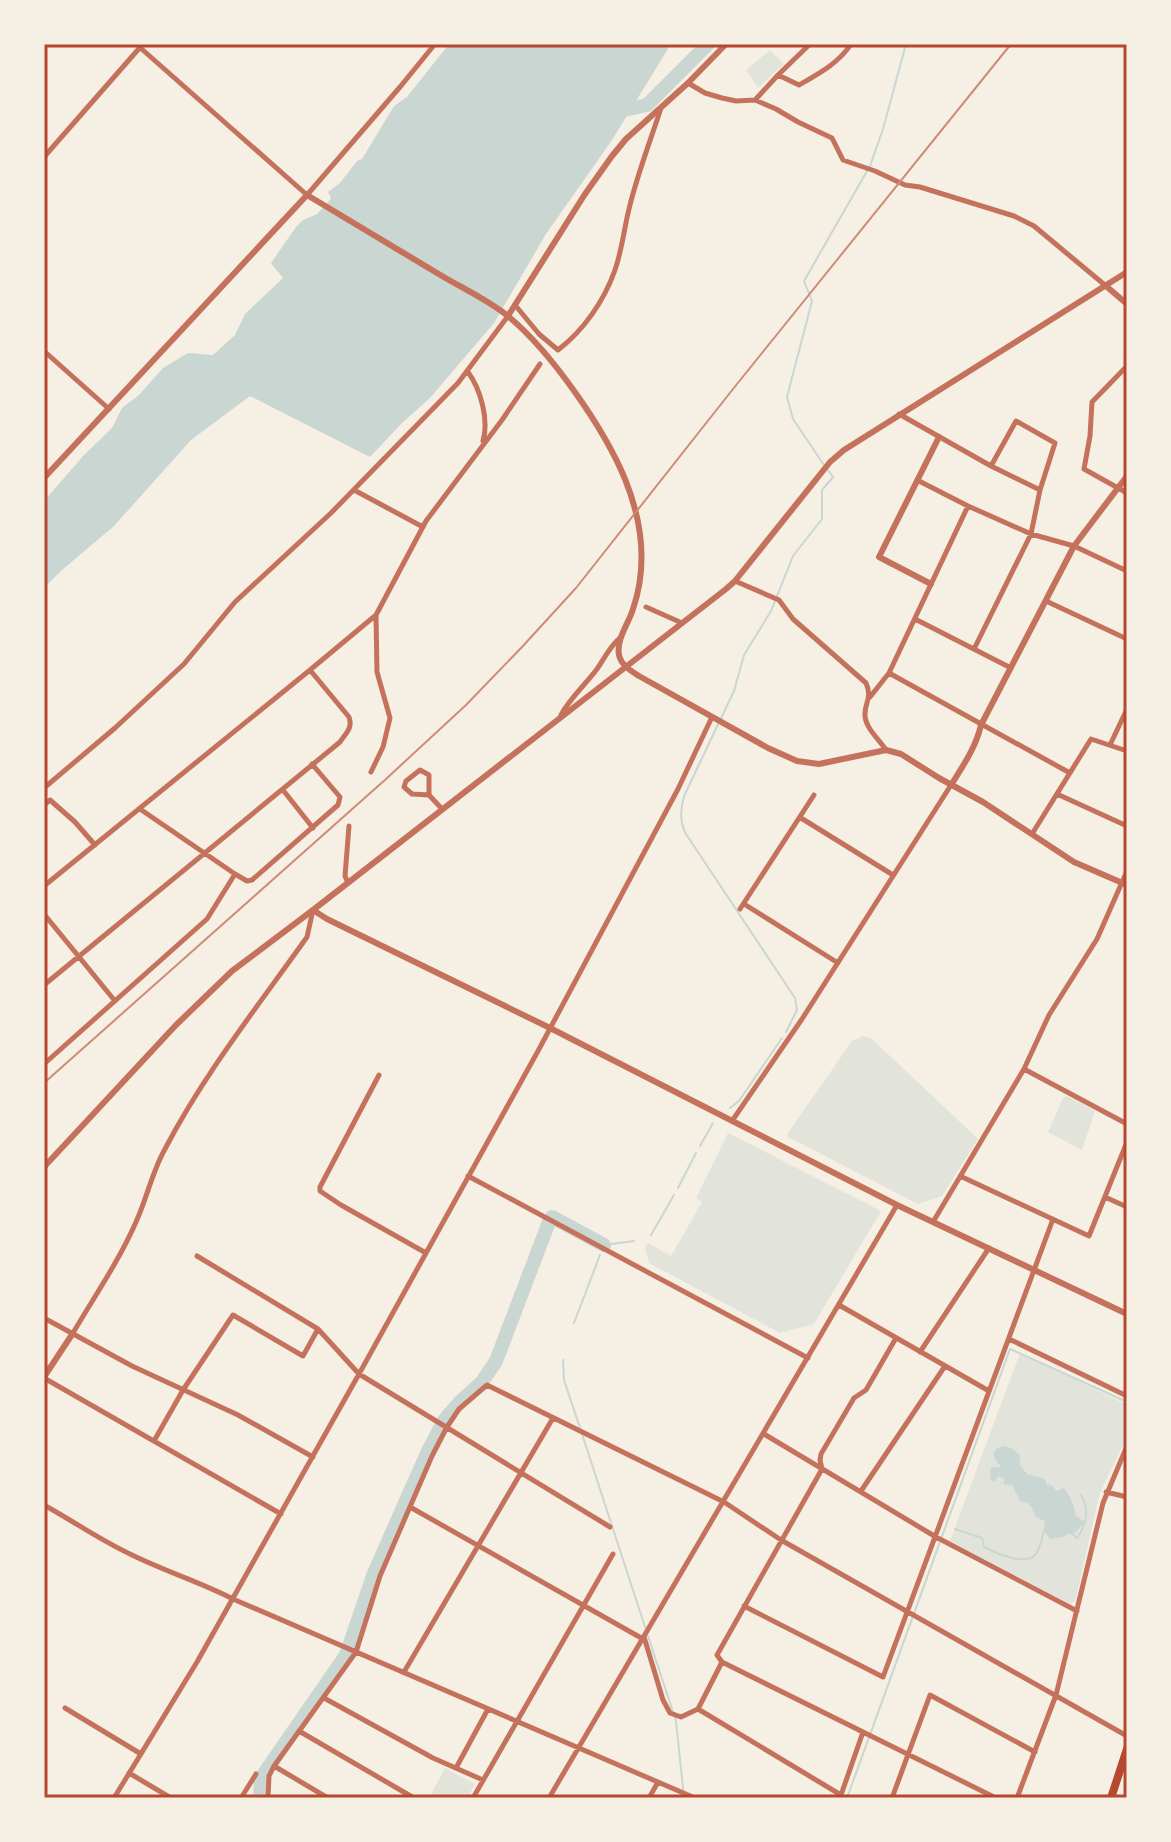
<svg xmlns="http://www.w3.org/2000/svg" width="1171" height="1842" font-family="Ubuntu,sans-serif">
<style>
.green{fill:#e2e4dc}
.water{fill:#c9d6d2}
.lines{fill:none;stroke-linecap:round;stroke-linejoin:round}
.stream{stroke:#c9d6d2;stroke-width:2}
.river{stroke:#c9d6d2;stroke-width:14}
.minor{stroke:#c5725c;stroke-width:5}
.tertiary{stroke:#c5725c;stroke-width:6}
.primary{stroke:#b5482f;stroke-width:8}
.rail{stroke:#cf8b77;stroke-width:2}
.neatline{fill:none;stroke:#b5482f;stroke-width:3}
</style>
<rect width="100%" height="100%" fill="#f6efe4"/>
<path class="green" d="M770 50 784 64 758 88 746 70Z
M863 1036 871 1038 978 1139 942 1196 918 1204 788 1137V1133L852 1041Z
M1067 1096 1095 1111 1082 1150 1048 1132 1063 1098Z
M728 1133 881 1211 814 1324 780 1333 649 1263 645 1248 648 1243 671 1256 702 1202 696 1198Z
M1020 1353 1127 1405V1437L1100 1493 1075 1602 1070 1604 950 1541Z
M445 1768 475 1784 467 1798H429Z"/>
<path class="water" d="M449 44H671L612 140 546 234 494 323 430 398 402 423 370 457 250 396 191 440 114 526 62 570 44 588V501L84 455 112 428 122 408 139 395 163 368 188 353 213 355 235 335 245 314 283 278 271 263 296 227 303 220 317 214 330 200 331 198 328 192 340 183 357 161 362 159 394 106 407 97Z
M1005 1446 1013 1449 1020 1455V1465L1027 1474 1045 1479 1047 1485 1049 1484 1050 1487 1052 1485 1056 1491 1064 1488C1069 1495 1076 1507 1075 1515L1084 1522 1075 1533 1068 1534 1063 1537 1050 1539 1044 1531 1045 1520 1043 1521 1036 1517C1031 1509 1033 1502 1021 1502L1012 1485 1003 1484 1005 1479 998 1476 995 1482 991 1480 990 1471 992 1467H1001L996 1461 993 1453 997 1448Z"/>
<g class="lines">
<path class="stream" d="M870 166 883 129 906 44
M824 465 793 419 787 397 812 301 804 281 867 171
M786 1032 797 1010 795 998 686 834C679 821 680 808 685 794L734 691 744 655 771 611 793 556 822 519V490L833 477 828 470
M730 1108 739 1101 782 1038
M700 1146 713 1123
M678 1188 696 1153
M651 1235 674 1195
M604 1245 634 1241
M574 1323 600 1255
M563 1360 564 1380 580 1428
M582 1434 646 1630
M955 1529 982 1538 984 1547C996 1553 1024 1566 1035 1555 1040 1550 1042 1537 1044 1531
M1071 1533 1077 1538C1086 1526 1090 1509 1081 1495
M648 1636 676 1721 684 1798
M847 1798 1010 1349 1127 1402"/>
<path class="river" d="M615 112 647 105 708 44
M552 1217 604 1245
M260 1798 261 1778 346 1655 374 1573 428 1451 445 1419 459 1403 482 1382 496 1361 549 1222"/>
<path class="minor" d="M136 44 307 195 400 87 435 44
M778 75 799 85C818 74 839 63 851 44
M688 83 705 93 722 98 736 101 755 100 776 109 798 122 832 138 843 160 875 171 905 185 920 187 1014 216 1034 226 1106 286
M755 100 778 75 810 44
M44 157 143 44
M515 305 539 334 558 350C584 330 604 301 615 270 622 250 624 229 629 209 637 175 650 142 661 108
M44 351 109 409
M1127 366 1092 402 1090 436 1084 469 1127 493
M468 372C481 390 489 420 483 441
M899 414 991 466 1040 490
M917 480 968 506 1031 534 1074 546 1127 571
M354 490 423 527
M735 581 779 600 793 619 866 683C873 699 864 702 865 716 866 729 880 740 886 750
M1046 601 1127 639
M646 607 682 623
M915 619 1011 668
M974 649 1031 534 1040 490 1055 443 1016 421 991 466
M889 673 1070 773
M870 697 889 673 968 506
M561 715C570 698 585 685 597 669 604 659 610 646 620 638
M1110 745 1127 709
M420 770 429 775V795L412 794 404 787 406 781Z
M371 772 383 747 390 718 377 672 376 615
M44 788 115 728 184 664 235 602 331 513 458 383 508 316
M283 790 313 828
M1057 794 1127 826
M429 795 442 809
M44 805 50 800 75 822 95 845
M140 809 235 874 247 881 252 880 338 805 340 797 312 764
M801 818 893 875
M1032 834 1091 739 1127 751
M348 883 345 876 349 826
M44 886 310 670 376 615 426 521 502 420 540 364
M744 904 838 963
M740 909 814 795
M44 914 115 1001
M44 985 340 742C346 733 353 728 349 717L310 670
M44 1064 207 919 235 874
M1024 1069 1127 1124
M379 1075 320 1187V1191L341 1205 426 1253
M732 1121 802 1019 951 785
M468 1176 808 1358
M960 1176 1089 1236 1127 1142
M1105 1197 1127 1207
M933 1222 1024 1069 1049 1015 1097 939 1127 871
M197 1256 318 1329 359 1374 610 1527
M839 1305 989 1391
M44 1318 132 1366 238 1415 313 1457
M73 1333C94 1297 119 1261 136 1222 147 1198 152 1172 165 1149 204 1074 258 1006 307 937L313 910
M896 1338 866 1390 854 1398 821 1454 820 1460 822 1469 717 1655 722 1662 996 1798
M1009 1339 1127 1396
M920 1352 989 1248
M44 1378 281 1514
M764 1434 936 1537 1077 1611
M154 1441 183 1390 233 1315 303 1356 318 1329
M861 1491 945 1366
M1106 1492 1127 1497
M44 1505C73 1521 100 1540 130 1554 164 1571 200 1582 233 1599L695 1798
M410 1507 643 1639
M744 1606 883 1677 1053 1219
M644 1637 663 1700 670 1713 681 1717 698 1709 722 1662
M404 1672 553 1418
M324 1698 433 1758 483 1780
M65 1708 141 1754
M698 1709 841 1795
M299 1731 414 1798
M274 1766 328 1798
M456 1768 488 1709
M129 1773 171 1798
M841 1795 863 1732
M114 1798 197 1662 359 1374 538 1051 678 789 712 717
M241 1798 256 1774
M268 1798 269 1776 274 1766 356 1652 380 1576 432 1456 447 1427 459 1409 487 1385 724 1502 781 1540 1127 1736
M473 1798 613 1554
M549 1798 897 1205
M649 1798 658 1782
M892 1798 930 1695 1035 1752
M1017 1798 1056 1695 1103 1503 1127 1446"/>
<path class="tertiary" d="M1106 286 1127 304
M508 316 585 194 612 156 626 139 688 83 726 44
M44 478 307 195C352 222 397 249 442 276 464 289 490 301 509 317 551 352 604 428 625 479 642 521 648 565 633 609 629 623 616 639 619 655 621 665 631 671 639 676L768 748 797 761 819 764 886 750 901 754 939 778 983 802 1074 862 1127 885
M931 584 879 557 939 437
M951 785C963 766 976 747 981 725L1074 546 1127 476
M313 910 327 919 550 1028 897 1205 1127 1314
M44 1167 176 1025 232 971 313 910 726 589 735 581 830 462 844 450 1127 272
M44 1377 73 1333"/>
<path class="primary" d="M1111 1798 1127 1749"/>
<path class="rail" d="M44 1083 386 779 466 705 522 647 576 588 733 389 1011 44"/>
</g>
<rect width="1171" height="1842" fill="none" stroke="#f6efe4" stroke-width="92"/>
<rect x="46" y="46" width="1079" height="1750" class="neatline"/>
</svg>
